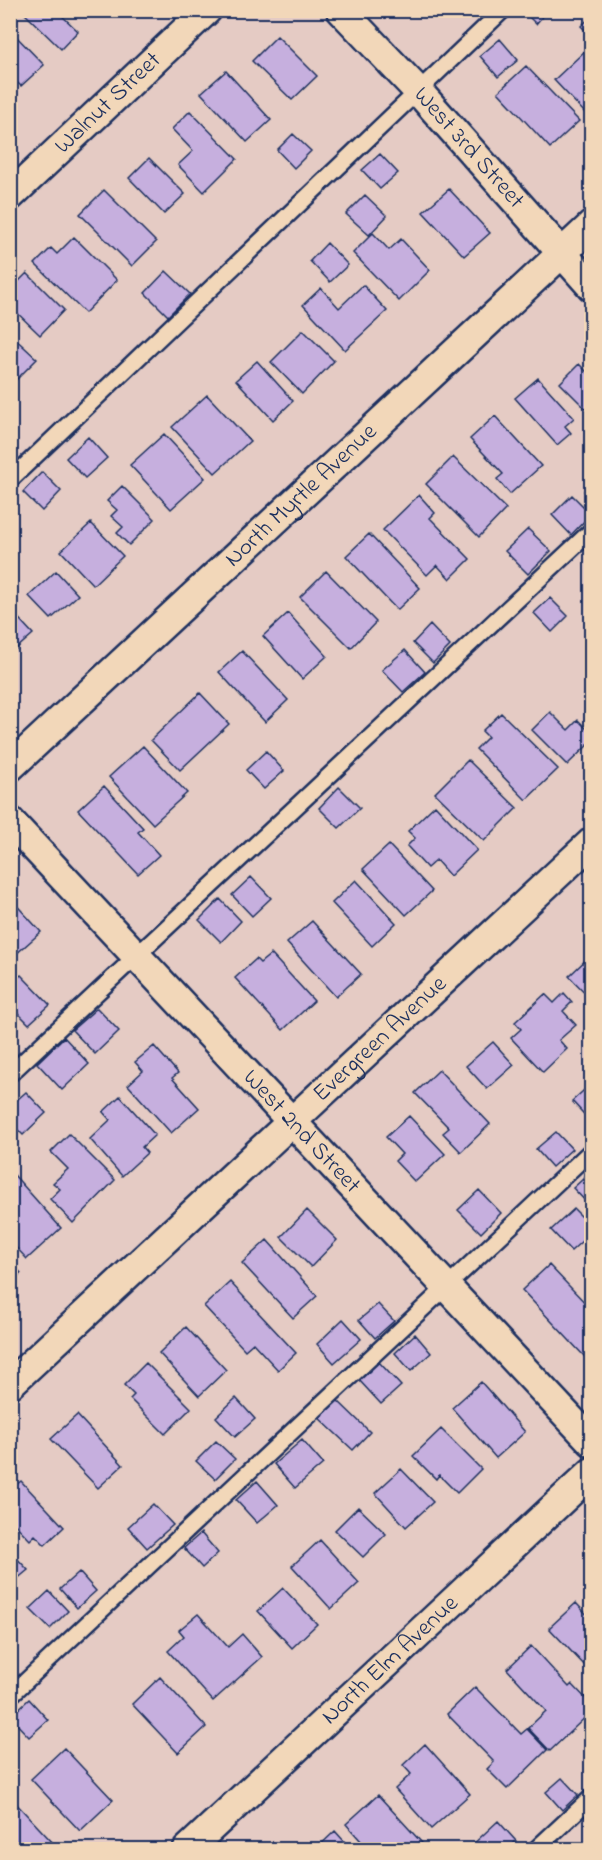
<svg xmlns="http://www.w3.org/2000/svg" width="602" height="1860" font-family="'Indie Flower',sans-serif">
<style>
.building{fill:#c6afde;stroke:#1b2f5e;stroke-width:1.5}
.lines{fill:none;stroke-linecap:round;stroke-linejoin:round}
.lane-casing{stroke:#1b2f5e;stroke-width:20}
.street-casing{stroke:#1b2f5e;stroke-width:33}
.lane{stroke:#f2d7b9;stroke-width:15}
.street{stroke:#f2d7b9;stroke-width:28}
.labels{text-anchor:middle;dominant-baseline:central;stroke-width:4.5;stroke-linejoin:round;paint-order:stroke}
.street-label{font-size:24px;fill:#1b2f5e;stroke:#f2d7b9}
</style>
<rect width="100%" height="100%" fill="#e5cbc4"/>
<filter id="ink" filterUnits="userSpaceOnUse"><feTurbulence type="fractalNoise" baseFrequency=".0167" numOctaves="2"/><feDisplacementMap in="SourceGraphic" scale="12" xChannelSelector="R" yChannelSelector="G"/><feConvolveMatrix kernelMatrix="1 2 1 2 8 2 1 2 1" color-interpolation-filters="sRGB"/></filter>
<g filter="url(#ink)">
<path class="building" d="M21 10H63L60 14 78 31 61 49Z
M522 10H548L536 24Z
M592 16V37L581 26Z
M10 30 44 65 21 86 10 76Z
M277 36 317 76 292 100 252 61Z
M500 39 518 60 498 77 480 56Z
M586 50 592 56V108L586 114 554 80Z
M526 66 579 121 550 148 498 92Z
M226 71 271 120 247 142 201 93Z
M190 111 237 159 204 192 178 165 193 151 172 129Z
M293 134 311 151 294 168 277 150Z
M380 154 398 173 380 189 362 170Z
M149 158 185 194 164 214 129 178Z
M449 189 490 233 464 256 423 212Z
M104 190 156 242 132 266 80 214Z
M365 195 387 216 369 235 346 214Z
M373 233 389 250 401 239 430 270 399 301 353 253Z
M74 237 117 280 85 313 35 264 51 248 57 254Z
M327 243 348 265 330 282 310 261Z
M166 271 190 294 168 316 145 293Z
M27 273 64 310 40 335 10 306V290Z
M363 285 387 311 345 350 303 305 321 288 339 308Z
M303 330 334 361 302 394 271 362Z
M10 334 37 359 10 386Z
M257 361 293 401 273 420 236 380Z
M579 364 590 375 592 374V415L560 383Z
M538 378 574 418 565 426 571 433 557 445 515 398Z
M207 395 250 441 215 473 172 427Z
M495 416 541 466 510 494 497 479 503 474 470 439Z
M164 434 205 478 171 509 130 465Z
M88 437 107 458 85 478 66 458Z
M453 457 506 509 479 537 426 484Z
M42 472 61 491 42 511 23 492Z
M592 484V499L584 491Z
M122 486 155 519 129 545 117 533 123 527 111 516 117 510 107 501Z
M419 495 435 513 430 518 470 559 450 579 437 565 427 575 383 530Z
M572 495 591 514 571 535 552 515Z
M91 523 123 556 93 585 61 551Z
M528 529 551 551 528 574 505 551Z
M369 534 420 588 397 610 346 556Z
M56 571 78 595 51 619 29 596Z
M326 571 376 622 351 648 300 597Z
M550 598 568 616 552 632 534 613Z
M10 609 33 634 10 654Z
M288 613 327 656 302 679 263 636Z
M430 625 450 646 433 663 413 643Z
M405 650 425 672 403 692 382 670Z
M242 651 288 700 265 722 219 672Z
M592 688V704L584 696Z
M200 693 229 724 180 770 151 740Z
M550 712 568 730 578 720 592 734V741L567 765 532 730Z
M501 713 558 769 526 800 476 749 488 737 482 731Z
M143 746 187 793 153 824 109 777Z
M266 751 284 771 264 789 246 770Z
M468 760 517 808 484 841 435 793Z
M104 786 143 828 138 832 159 855 138 874 78 810Z
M339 787 360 808 339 828 319 808Z
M435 805 477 850 450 876 436 860 427 868 407 846 415 838 408 831Z
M389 845 432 891 406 915 363 869Z
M251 877 271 898 252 916 232 895Z
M356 880 396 923 372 946 332 903Z
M10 898 41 932 15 955 10 951Z
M220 899 241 921 221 942 199 920Z
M312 921 361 974 336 997 287 943Z
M271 954 314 1001 283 1030 235 978 256 959 260 963Z
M592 954V1000L569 976Z
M21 975 50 1005 29 1024 10 1005V984Z
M564 993 572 1002 563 1011 576 1025 559 1040 567 1049 543 1072 511 1038 521 1029 515 1022 545 994 554 1003Z
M97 1008 119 1031 95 1054 72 1030Z
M64 1037 89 1064 62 1090 37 1063Z
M493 1042 514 1065 487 1089 466 1066Z
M154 1046 178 1073 172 1078 199 1108 171 1133 128 1085 143 1071 135 1062Z
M439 1070 490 1124 461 1152 443 1133 449 1128 415 1093Z
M592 1083V1123L572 1101Z
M26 1092 46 1113 23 1135 10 1122V1106Z
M120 1096 155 1135 142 1147 147 1153 122 1176 90 1139 110 1120 103 1112Z
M409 1116 445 1154 415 1182 395 1161 402 1154 386 1137Z
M556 1132 572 1149 552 1167 536 1149Z
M69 1134 115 1180 73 1223 50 1199 60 1189 53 1183 68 1169 51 1152Z
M592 1171V1208L573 1188Z
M14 1175 61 1228 27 1259 10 1241V1178Z
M479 1190 501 1213 481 1233 458 1210Z
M574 1209 592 1227V1232L571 1251 551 1230Z
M307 1210 337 1240 311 1267 281 1237Z
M267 1240 317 1296 293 1318 242 1263Z
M10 1262 21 1273 10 1284Z
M549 1265 592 1310V1351L585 1357 522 1290Z
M230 1282 296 1353 278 1370 253 1343 245 1350 204 1306Z
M378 1304 394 1321 375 1338 359 1320Z
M343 1319 361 1339 334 1363 317 1344Z
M186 1327 226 1370 199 1396 159 1353Z
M415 1334 431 1353 411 1371 395 1353Z
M379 1362 401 1386 381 1404 359 1380Z
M146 1363 191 1408 165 1434 130 1399 134 1395 124 1385Z
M481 1382 525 1432 496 1458 452 1408Z
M236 1398 255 1419 235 1437 216 1417Z
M336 1399 370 1432 353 1450 318 1417Z
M77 1415 123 1465 98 1488 51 1439Z
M441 1429 481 1469 457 1493 439 1475 436 1479 413 1456Z
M302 1440 323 1464 295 1488 274 1464Z
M216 1441 235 1459 215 1479 196 1461Z
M401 1469 433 1502 406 1527 375 1493Z
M21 1481 64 1527 45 1545 35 1535 30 1540 10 1519V1490Z
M257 1481 278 1505 257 1523 236 1500Z
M153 1504 173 1525 147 1548 128 1527Z
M358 1507 386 1534 363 1557 335 1530Z
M201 1533 218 1553 202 1568 184 1548Z
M320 1540 359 1583 331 1609 292 1566Z
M10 1551 28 1570 10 1585Z
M79 1572 96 1591 77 1608 60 1589Z
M283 1588 317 1624 292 1648 258 1611Z
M49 1591 68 1611 50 1629 30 1609Z
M576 1603 592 1620V1668L589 1670 549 1628Z
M198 1614 228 1647 242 1634 262 1657 213 1701 168 1651 184 1636 179 1630Z
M531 1646 569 1687 572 1684 592 1705V1711L550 1751 528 1728 546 1711 507 1669Z
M160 1677 206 1727 178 1753 132 1704Z
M475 1687 521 1734 527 1729 547 1750 507 1789 487 1769 494 1762 447 1714Z
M29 1699 48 1720 29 1737 10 1717Z
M425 1744 470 1794 431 1829 395 1789 411 1774 403 1765Z
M64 1748 113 1800 80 1831 31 1779Z
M562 1778 578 1795 562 1810 546 1792Z
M378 1795 422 1843 415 1850H369L346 1824Z
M10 1797 55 1845 50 1850H10Z
M498 1821 516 1841 507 1850H472L470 1847Z
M335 1831 352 1850H315Z"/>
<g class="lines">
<defs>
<path id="lane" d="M10 480 503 10
M10 1074 592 530
M10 1696 592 1150
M535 1850 592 1797"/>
<g id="street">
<path id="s1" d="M341 10 418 91 592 287"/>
<path id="s2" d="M10 196 207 10"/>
<path id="s3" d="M10 767 592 225"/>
<path id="s4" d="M10 821 592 1442"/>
<path id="s5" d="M10 1384 592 842"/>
<path id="s6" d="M187 1850 592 1472"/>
</g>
</defs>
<use href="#lane" class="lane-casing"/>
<use href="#street" class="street-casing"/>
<use href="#lane" class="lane"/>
<use href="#street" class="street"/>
</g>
</g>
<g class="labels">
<g class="street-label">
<text stroke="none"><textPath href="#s2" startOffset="135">Walnut Street</textPath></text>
<text stroke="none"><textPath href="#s1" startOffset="188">West 3rd Street</textPath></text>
<text stroke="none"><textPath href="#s3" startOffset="398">North Myrtle Avenue</textPath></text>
<text stroke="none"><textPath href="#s5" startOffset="506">Evergreen Avenue</textPath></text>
<text stroke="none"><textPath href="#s4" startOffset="426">West 2nd Street</textPath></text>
<text stroke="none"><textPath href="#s6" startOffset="278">North Elm Avenue</textPath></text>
</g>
</g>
<rect width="602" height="1860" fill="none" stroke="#f2d7b9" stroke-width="36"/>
<rect x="18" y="18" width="566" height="1824" fill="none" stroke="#1b2f5e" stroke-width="2" filter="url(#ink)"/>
</svg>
